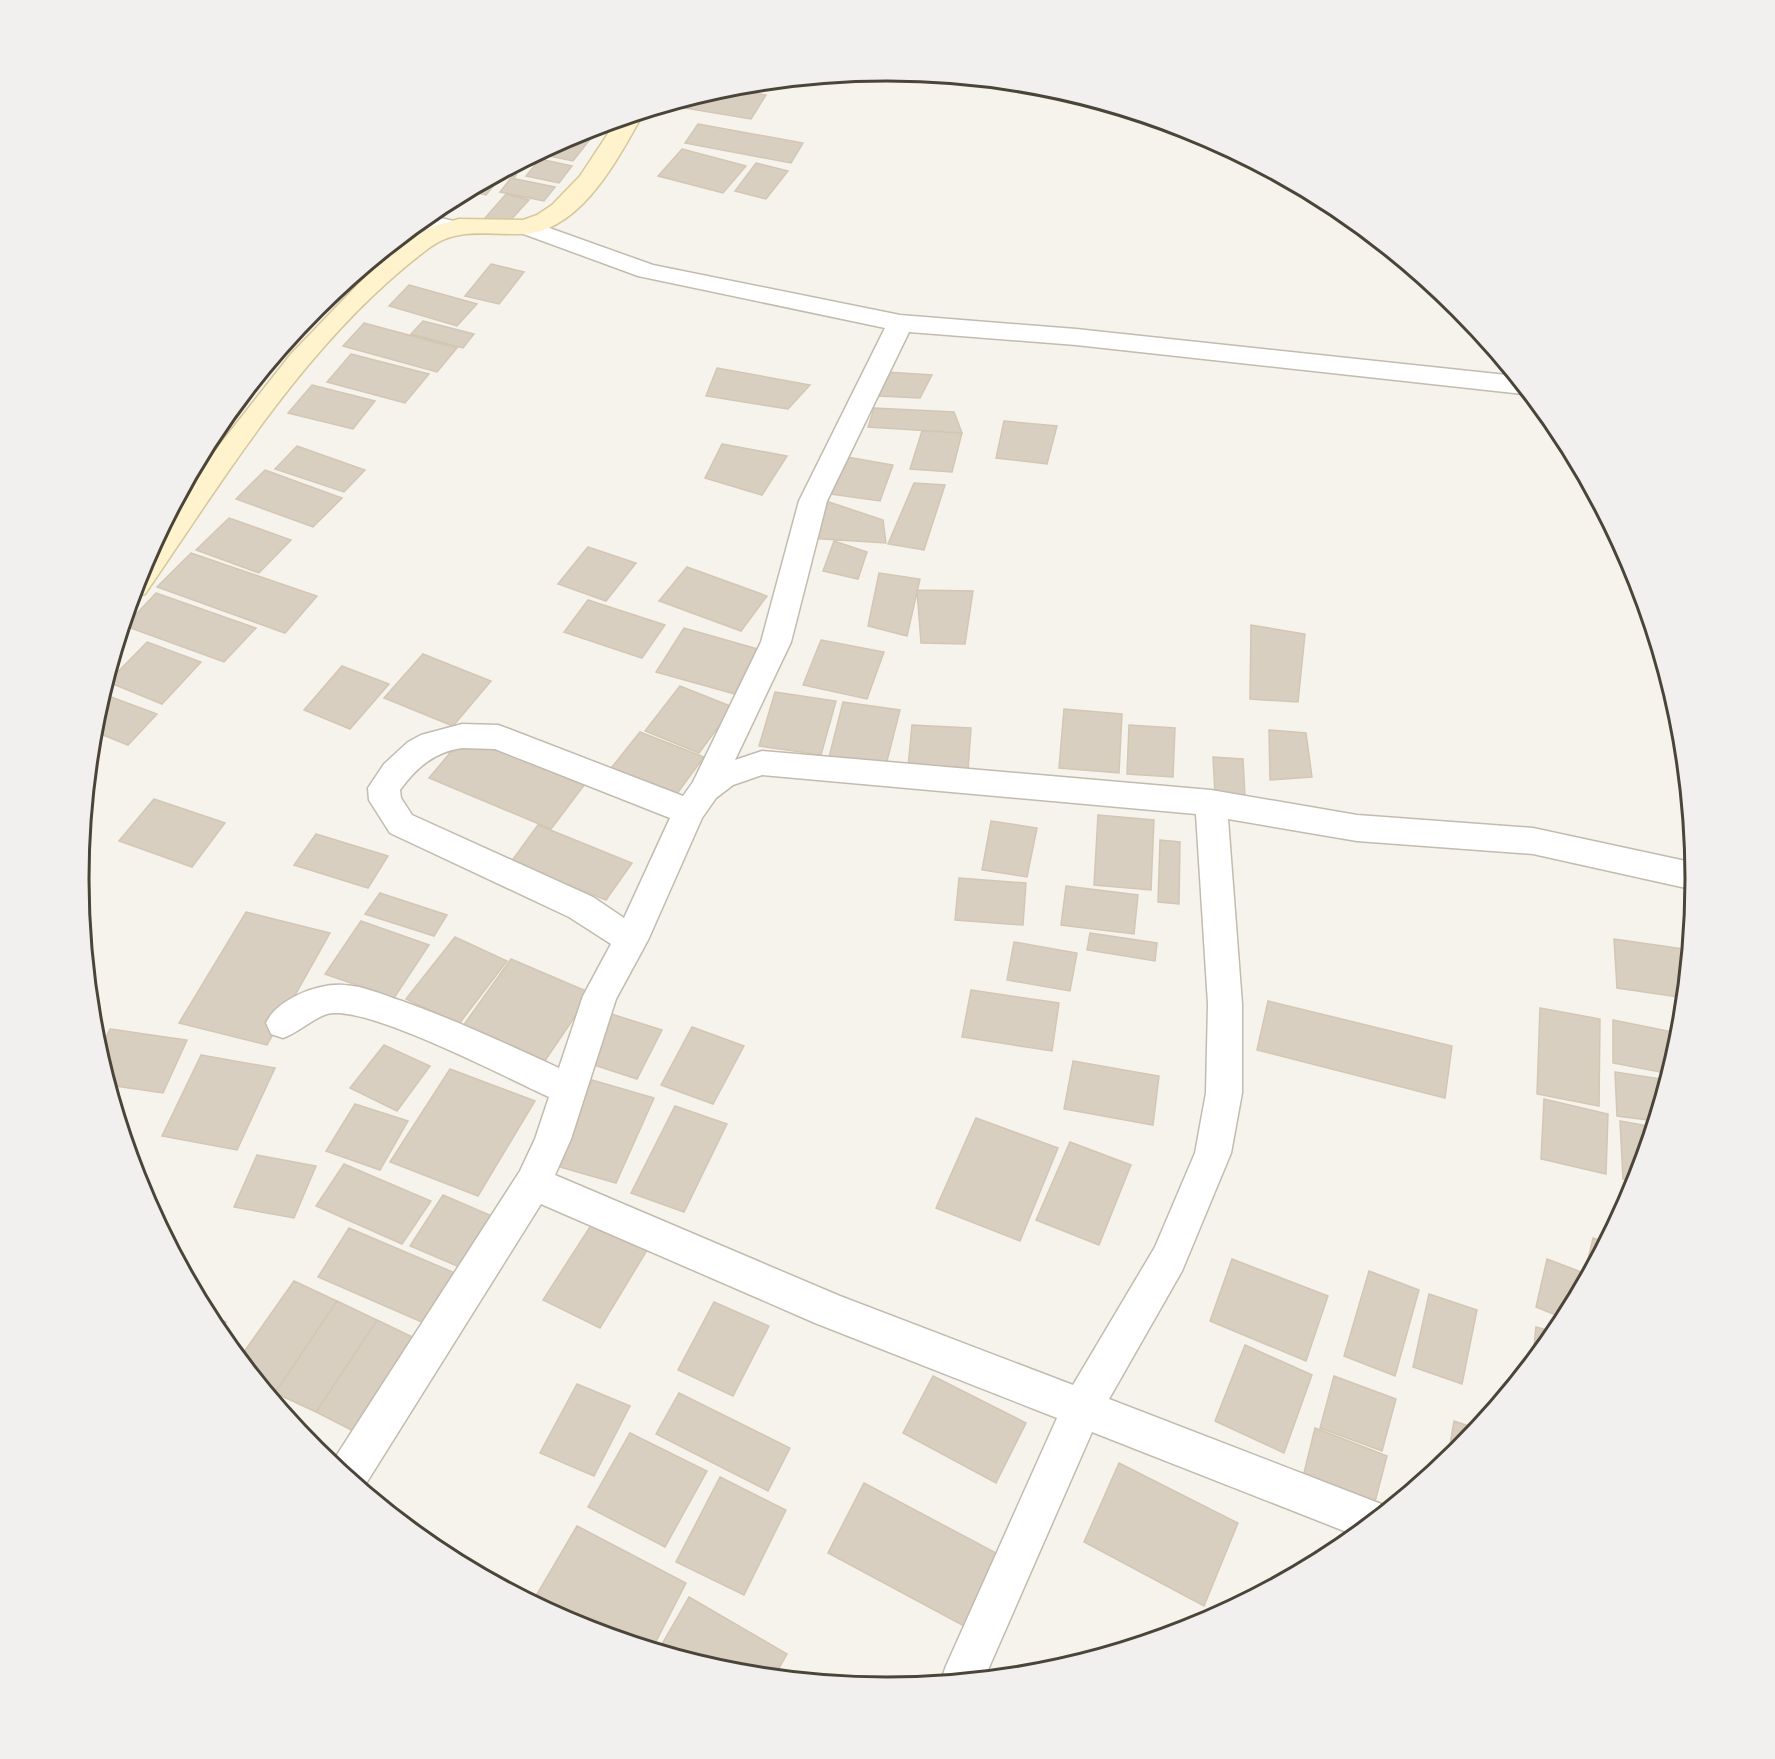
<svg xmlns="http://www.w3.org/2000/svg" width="1775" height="1759" font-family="Commissioner,sans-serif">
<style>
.building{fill:#d8cfc1;stroke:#d3c7b4;stroke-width:1.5}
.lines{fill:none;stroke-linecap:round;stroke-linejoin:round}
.street-casing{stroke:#c2bbae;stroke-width:3}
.secondary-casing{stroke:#d6c79b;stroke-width:3}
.street{fill:#fff;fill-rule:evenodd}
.secondary{fill:#fff3cd;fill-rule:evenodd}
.rim{fill:none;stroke:#4b4439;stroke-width:3}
</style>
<rect width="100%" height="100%" fill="#f6f3ec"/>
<path class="building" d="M764 83 761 89 734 86Z
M724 88 766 95 751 119 667 105Z
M698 124 803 143 791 163 685 143Z
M583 131 595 133 573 161 549 156 560 142Z
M682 149 746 166 723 193 658 176Z
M540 159 572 166 559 183 526 176Z
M523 161 515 177 499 174Z
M756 163 788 171 766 199 735 191Z
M493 178 499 179 486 195 468 191Z
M511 178 555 187 544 201 500 192Z
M506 194 529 200 508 223 485 218Z
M491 264 524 272 499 304 465 296Z
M409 285 477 304 457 326 389 306Z
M423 321 474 334 463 348 411 334Z
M364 323 457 348 437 372 343 346Z
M351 354 429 374 405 403 327 382Z
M717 368 810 385 788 409 706 396Z
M886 372 932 375 920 398 878 396Z
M312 385 375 401 353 429 288 413Z
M874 408 954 412 962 433 868 427Z
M1004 421 1057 426 1047 464 996 458Z
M922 431 962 433 952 472 910 469Z
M722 444 787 456 762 495 705 478Z
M297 446 365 470 344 492 275 469Z
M847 457 893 465 880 501 830 494Z
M265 470 342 498 313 527 236 499Z
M914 483 945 485 924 550 888 544Z
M823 500 883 520 886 543 808 538Z
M229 518 291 540 259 573 196 550Z
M834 541 867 552 858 579 823 571Z
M588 547 636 563 606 601 558 584Z
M191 553 317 596 285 633 157 587Z
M687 567 767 596 741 631 659 601Z
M879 573 920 579 907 636 868 626Z
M917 590 973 591 965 644 921 643Z
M156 593 256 628 224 662 125 626Z
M588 600 665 625 642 658 564 632Z
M1251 625 1305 634 1298 702 1250 699Z
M684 628 761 650 735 694 656 672Z
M821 640 884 652 867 699 803 685Z
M147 642 201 662 162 704 108 682Z
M423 654 491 681 453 726 384 698Z
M342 666 389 684 350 729 304 710Z
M680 686 733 707 699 753 645 731Z
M775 692 836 701 821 755 759 746Z
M103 694 157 714 128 745 93 731Z
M843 702 900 710 886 765 829 757Z
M1064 709 1122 714 1119 773 1059 768Z
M912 725 971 728 968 770 908 767Z
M1129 725 1175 728 1173 777 1127 774Z
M1269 730 1306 733 1312 777 1270 780Z
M640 732 704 757 673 799 608 772Z
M465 735 585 784 551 829 429 778Z
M1213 757 1243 759 1245 797 1215 795Z
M154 799 225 823 192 867 119 841Z
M1098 815 1154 820 1151 890 1094 885Z
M991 821 1037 828 1027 877 982 870Z
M538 825 632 863 606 900 511 862Z
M316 834 388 856 368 888 294 865Z
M1160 840 1180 842 1179 904 1158 902Z
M959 878 1026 883 1023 925 955 920Z
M1066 886 1138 895 1134 934 1061 925Z
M380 893 447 915 434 936 365 914Z
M246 912 330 933 267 1045 179 1023Z
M361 921 429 945 394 998 325 974Z
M1090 933 1157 943 1155 961 1087 950Z
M455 937 507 961 459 1024 406 999Z
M1614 939 1690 950 1685 998 1617 988Z
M1014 942 1077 953 1070 991 1007 980Z
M511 959 591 993 542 1065 460 1030Z
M971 990 1059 1003 1052 1051 962 1037Z
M1268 1001 1452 1046 1445 1098 1257 1050Z
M1540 1008 1600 1019 1599 1106 1537 1094Z
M605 1012 662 1030 637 1079 579 1060Z
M1613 1020 1673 1032 1674 1061 1670 1074 1613 1063Z
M692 1027 744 1046 713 1104 661 1085Z
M110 1029 187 1040 163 1093 109 1085 99 1052Z
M384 1045 430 1066 397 1111 350 1088Z
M201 1055 275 1068 237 1150 162 1136Z
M1073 1061 1159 1076 1153 1125 1064 1109Z
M450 1069 535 1101 478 1196 390 1162Z
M1615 1072 1668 1080 1655 1121 1617 1116Z
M592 1080 654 1098 616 1183 553 1165Z
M1544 1099 1608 1114 1606 1174 1541 1159Z
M355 1104 408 1121 380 1170 326 1151Z
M675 1106 727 1124 684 1212 631 1193Z
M976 1118 1058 1148 1020 1241 936 1208Z
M1620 1121 1654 1127 1637 1181 1623 1179Z
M1070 1142 1131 1165 1099 1245 1036 1220Z
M257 1155 316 1166 294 1218 234 1207Z
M344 1164 431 1201 402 1244 316 1206Z
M443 1195 499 1219 469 1271 410 1246Z
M597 1216 652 1242 600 1328 543 1300Z
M349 1228 462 1276 431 1326 318 1277Z
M1593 1238 1606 1243 1592 1270 1586 1268Z
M1232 1259 1328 1296 1306 1361 1210 1321Z
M1547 1259 1589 1275 1566 1319 1536 1307Z
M1369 1271 1419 1290 1395 1376 1344 1356Z
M294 1281 337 1301 275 1393 262 1387 239 1359Z
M1429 1294 1477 1310 1462 1384 1413 1367Z
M337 1301 377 1320 316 1412 275 1393Z
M714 1302 769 1326 733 1396 678 1370Z
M206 1312 226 1322 218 1333 215 1329Z
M377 1320 423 1342 363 1436 316 1412Z
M1536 1327 1557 1333 1532 1364Z
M1245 1345 1312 1375 1284 1453 1215 1421Z
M933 1376 1026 1423 996 1483 903 1433Z
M1334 1376 1396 1399 1382 1451 1320 1428Z
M577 1384 630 1406 594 1476 540 1453Z
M679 1393 790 1448 768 1491 656 1434Z
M1454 1421 1478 1429 1447 1462Z
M1315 1428 1387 1456 1371 1517 1300 1489Z
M630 1433 707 1471 665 1547 588 1507Z
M1119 1463 1238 1523 1204 1606 1084 1542Z
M720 1477 786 1510 744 1595 676 1562Z
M864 1483 998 1554 964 1626 828 1553Z
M577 1526 686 1583 652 1649 583 1628 533 1601Z
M689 1597 787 1654 774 1677 729 1673 658 1651Z"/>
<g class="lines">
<defs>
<path id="street" d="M428 215 458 222 461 227 458 232 449 234 414 227Z
M527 220 653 265 900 315 1076 329 1516 376 1529 392 1523 394 1076 345 909 332 827 501 791 642 735 760 762 751 1211 790 1357 815 1533 828 1695 863V890L1533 854 1357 841 1228 819 1242 1004V1093L1231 1153 1182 1271 1109 1399 1389 1507 1357 1536 1092 1432 984 1679 940 1683 946 1666 1057 1418 815 1323 541 1204 362 1490 331 1464 520 1171 535 1139 549 1097C509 1079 364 1003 327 1014 312 1019 299 1032 283 1038L271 1034 266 1023C277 999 318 983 344 985 364 986 383 995 402 1001 455 1020 507 1044 559 1068L583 996 611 944 569 917 390 833 369 800 368 788 384 764 408 742 421 735 462 724 498 725 509 729 683 796 693 782 761 642 799 501 885 328 638 276 518 232 515 227 518 222ZM462 748 495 749 670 818 624 918 593 897 412 815 401 798 400 790C416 768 434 752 462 748ZM762 775 1196 814 1208 1004 1206 1093 1195 1153 1155 1247 1073 1385 840 1296 555 1175 571 1139 616 999 648 940 702 818 716 798 733 785Z"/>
<path id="secondary" d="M640 113 642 116C617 160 580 233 521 234 488 235 457 227 429 248 309 338 228 473 145 594L132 597 140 570 167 519 221 443 291 354 368 274 411 238 431 227 459 219 523 220 537 215 552 205 580 176 617 120Z"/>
</defs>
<use href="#street" class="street-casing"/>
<use href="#secondary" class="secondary-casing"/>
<use href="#street" class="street"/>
<use href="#secondary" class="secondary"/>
</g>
<path d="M0 0H1775V1759H0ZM89 879a798 798 0 1 1 1596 0a798 798 0 1 1-1596 0Z" fill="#f1f0ef" fill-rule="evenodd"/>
<path class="rim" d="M89 879a798 798 0 1 1 1596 0a798 798 0 1 1-1596 0Z"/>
</svg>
